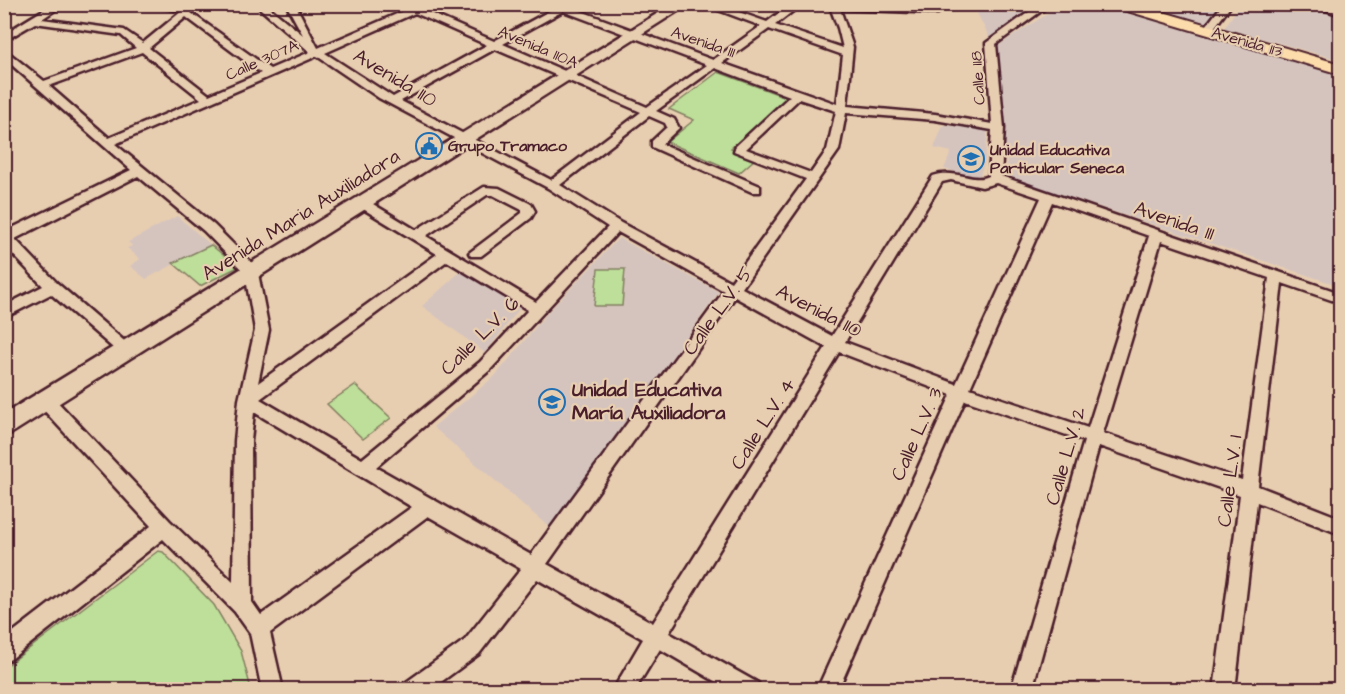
<svg xmlns="http://www.w3.org/2000/svg" width="1345" height="694" font-family="'Architects Daughter',sans-serif">
<style>
.built{fill:#d5c4be}
.green{fill:#bddf99;stroke:#847f62;stroke-width:1.5}
.lines{fill:none;stroke-linecap:round;stroke-linejoin:round}
.minor-casing{stroke:#4a1f2b;stroke-width:5}
.secondary-casing{stroke:#4a1f2b;stroke-width:5}
.primary-casing{stroke:#4a1f2b;stroke-width:4}
.minor{fill:#e8ceb0;fill-rule:evenodd}
.secondary{fill:#e8ceb0;fill-rule:evenodd}
.primary{fill:#fddcac;fill-rule:evenodd}
.labels{text-anchor:middle;dominant-baseline:central;stroke-width:4.5;stroke-linejoin:round;paint-order:stroke}
.far-street-label{font-size:16px;fill:#4a1f2b;stroke:#e8ceb0}
.far-poi-label{font-size:16px;font-weight:bold;fill:#4a1f2b;stroke:#e8ceb0;text-anchor:start}
.street-label{font-size:20px;fill:#4a1f2b;stroke:#e8ceb0}
.poi-label{font-size:20px;font-weight:bold;fill:#4a1f2b;stroke:#e8ceb0;text-anchor:start}
</style>
<rect width="100%" height="100%" fill="#e8ceb0"/>
<filter id="ink" filterUnits="userSpaceOnUse"><feTurbulence type="fractalNoise" baseFrequency=".0167" numOctaves="2"/><feDisplacementMap in="SourceGraphic" scale="12" xChannelSelector="R" yChannelSelector="G"/><feConvolveMatrix kernelMatrix="1 2 1 2 8 2 1 2 1" color-interpolation-filters="sRGB"/></filter>
<g filter="url(#ink)">
<path class="built" d="M973 5H1037L990 39Z
M1061 5H1099L1340 74V286L1008 177 996 47Z
M1139 5H1224L1210 24Z
M1240 5H1304L1340 14V60L1224 28Z
M943 125 988 130 985 160 979 178 944 169 951 152 934 148Z
M177 216 211 245 146 279 130 266 140 259 127 248 132 246 128 242Z
M619 238 719 292 550 528 433 427 495 376 549 311Z
M461 271 520 308 485 353 422 306Z"/>
<path class="green" d="M718 72 788 98 731 148 755 159 739 173 667 142 694 120 669 109Z
M211 245 238 267 200 286 173 263Z
M598 269H625L622 306H594Z
M355 385 391 418 363 439 327 404Z
M158 551 163 552 214 605 241 651 251 689H5V667Z"/>
<g class="lines">
<defs>
<path id="minor" d="M53 4H64L42 19 124 30 143 43 182 11 140 4H200L191 13 270 69 310 52 255 4H265L303 35 286 4H295L318 48 420 4H433L423 10 494 41 555 8 550 4H572L570 7 713 60 761 26 702 4H716L767 22 791 4H802L775 25 843 48 838 28 829 4 936 7 938 4H948L938 13 840 9 853 47 847 106 935 114 992 124 986 43 1040 4H1051L996 44 1004 128 1001 176 1340 293V303L1282 283 1258 486 1340 518V534L1257 502 1235 690H1214L1240 495 1099 446 1032 690H1011L1084 441 965 400 838 690H817L951 395 839 352 669 633 758 683 761 690H730L660 649 635 690H613L643 639 537 579 479 654 430 690H402L405 683 465 640 521 569 428 516 270 633 283 690H262L250 633 235 612 163 539 11 659 4 662V639L151 526 40 406 38 401 40 396 46 395 52 396 170 521 233 582 235 441 239 400 255 330 245 273 204 231 138 176 15 239 57 283 130 346 133 350 130 354H120L51 294 4 318V306L43 286 4 245V232L131 170 4 58V49L44 81 136 48 121 35 35 23 4 41V34ZM563 11 707 65 647 107 503 44ZM415 13 487 45 393 97 325 53ZM186 17 261 73 209 95 149 48ZM769 29 843 55 837 104 722 63ZM495 49 641 112 551 180 401 101ZM142 52 201 99 109 138 49 86ZM317 56 379 98 548 188 608 227 536 302 426 236 487 195H493L522 210V213L469 253 471 256H481L531 218 535 211 531 204 499 188 484 187 416 230 368 201H360L358 204 360 207 437 254 258 383 269 330 257 268 214 225 115 144ZM715 68 790 96 736 146 734 151 806 179 731 282 621 223 560 185 649 116 665 123 667 127 652 141V147L752 192H760V186L662 144 679 128 674 119 656 111ZM799 99 836 111 827 150 811 173 746 149ZM846 113 935 120 992 130 989 176C974 184 955 168 933 176L832 336 742 288 839 150ZM951 180 982 187 996 183 1041 198 956 384 845 342 942 182ZM1052 202 1149 236 1088 428 970 388ZM618 232 724 291 531 555 376 467 490 370ZM1161 241 1269 278 1242 480 1103 433ZM447 261 528 310 480 362 362 459 260 399ZM735 297 826 347 653 623 547 564ZM254 412 412 507 261 615 252 602 251 441Z
M1223 4H1232L1211 32H1205L1203 30Z
M1308 4H1324L1340 9V15Z"/>
<path id="secondary" d="M673 4H689L12 433 4 435V414Z"/>
<path id="primary" d="M1112 4H1136L1340 64V74L1114 7Z"/>
</defs>
<use href="#minor" class="minor-casing"/>
<use href="#secondary" class="secondary-casing"/>
<use href="#primary" class="primary-casing"/>
<use href="#minor" class="minor"/>
<use href="#secondary" class="secondary"/>
<use href="#primary" class="primary"/>
</g>
</g>
<defs>
<symbol id="civic-ring" viewBox="-11 -11 22 22"><circle r="9.5" fill="#e8ceb0" stroke="#1f6fb2" stroke-width="1.5"/><path d="M-.6-6.5H3V-4.5H.6V-3L4-1V1h2V6H-6V1h2V-1L-.6-3ZM-1.2 2.5V6h2.4V2.5Z" fill="#1f6fb2"/></symbol>
<symbol id="school-ring" viewBox="-11 -11 22 22"><circle r="9.5" fill="#e8ceb0" stroke="#1f6fb2" stroke-width="1.5"/><path d="M0-5L7-2L0 1L-7-2ZM-4 1L0 2.5L4 1V4Q0 6-4 4Z" fill="#1f6fb2"/></symbol>
</defs>
<g fill-rule="evenodd">
<use href="#civic-ring" x="414" y="131" width="30" height="30"/>
<use href="#school-ring" x="956" y="144" width="30" height="30"/>
<use href="#school-ring" x="537" y="387" width="30" height="30"/>
</g>
<g class="labels">
<g class="far-street-label">
<text transform="translate(703 42) rotate(19)">Avenida 111</text>
<text transform="translate(1247 42) rotate(16)">Avenida 113</text>
<text transform="translate(538 47) rotate(23)">Avenida 110A</text>
<text transform="translate(262 60) rotate(-24)">Calle 307A</text>
<text transform="translate(978 78) rotate(-94)">Calle 118</text>
</g>
<g class="far-poi-label">
<text x="448" y="146">Grupo Tramaco</text>
<text x="990" y="150">Unidad Educativa<tspan x="990" dy="18">Particular Seneca</tspan></text>
</g>
<g class="street-label">
<text transform="translate(395 78) rotate(31)">Avenida 110</text>
<text transform="translate(301 215) rotate(-32)">Avenida Maria Auxiliadora</text>
<text transform="translate(1174 221) rotate(19)">Avenida 111</text>
<text transform="translate(718 311) rotate(-54)">Calle L.V. 5</text>
<text transform="translate(819 311) rotate(27)">Avenida 110</text>
<text transform="translate(480 336) rotate(-45)">Calle L.V. 6</text>
<text transform="translate(763 424) rotate(-58)">Calle L.V. 4</text>
<text transform="translate(917 434) rotate(-66)">Calle L.V. 3</text>
<text transform="translate(1066 456) rotate(-74)">Calle L.V. 2</text>
<text transform="translate(1230 481) rotate(-83)">Calle L.V. 1</text>
</g>
<g class="poi-label">
<text x="572" y="390">Unidad Educativa<tspan x="572" dy="23">María Auxiliadora</tspan></text>
</g>
</g>
<rect width="1345" height="694" fill="none" stroke="#e8ceb0" stroke-width="24"/>
<rect x="12" y="12" width="1321" height="670" fill="none" stroke="#4a1f2b" stroke-width="2" filter="url(#ink)"/>
</svg>
